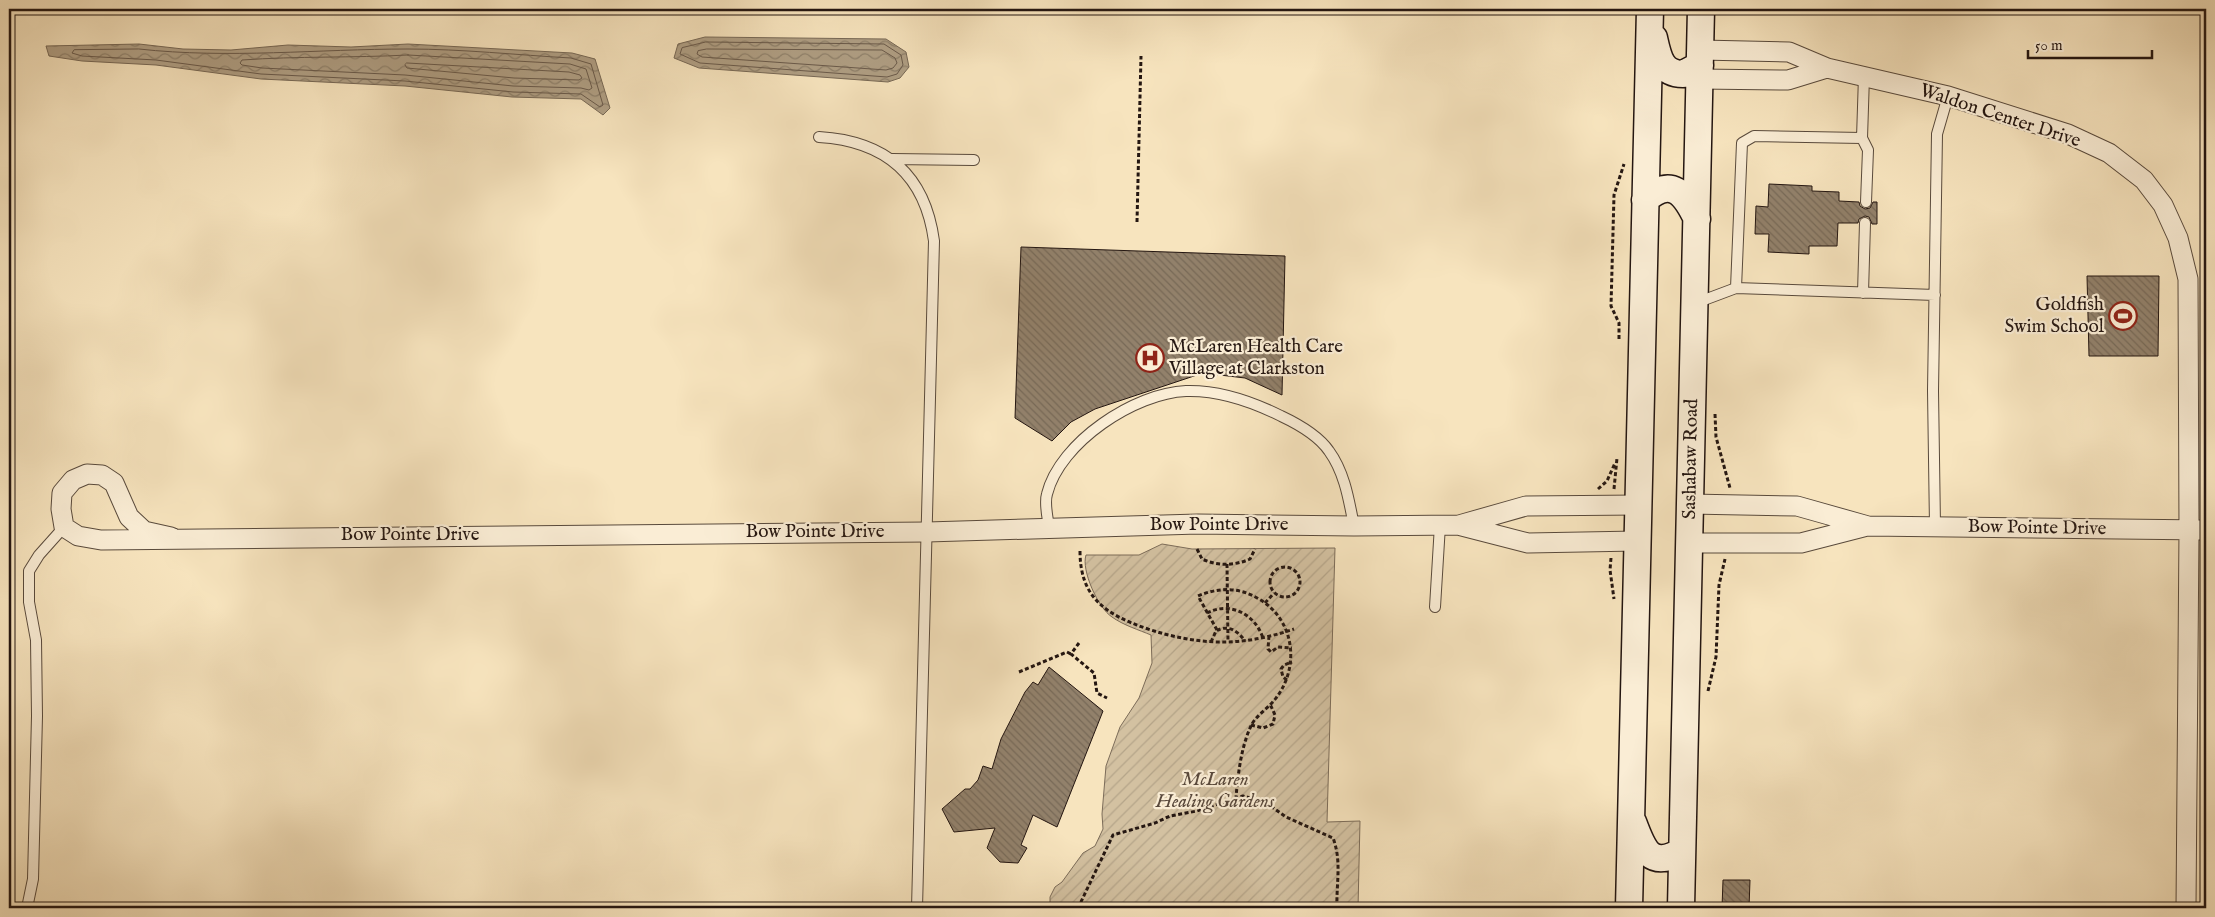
<svg xmlns="http://www.w3.org/2000/svg" width="2215" height="917" font-family="'IM FELL English',serif">
<style>
.garden{fill:url(#garden-furrows);stroke:#7c6c59}
.water{fill:url(#water-waves);stroke:#776855}
.lines{fill:none;stroke-linecap:round;stroke-linejoin:round}
.shore{stroke:#6a5a4a;stroke-width:1}
.building{fill:url(#building-back-hatch);stroke:#241611}
.service-casing{stroke:#594a3c;stroke-width:12}
.minor-casing{stroke:#594a3c;stroke-width:21}
.secondary-casing{stroke:#241611;stroke-width:29}
.path{stroke:#241611;stroke-width:3;stroke-dasharray:4 2.5;stroke-linecap:butt}
.service{stroke:#faedd5;stroke-width:10}
.minor{stroke:#faedd5;stroke-width:19}
.secondary{stroke:#faedd5;stroke-width:26}
.labels{text-anchor:middle;dominant-baseline:central;stroke-width:4.5;stroke-linejoin:round;paint-order:stroke}
.street-label{font-size:19px;fill:#241611;stroke:#faedd5}
.poi-label{font-size:19px;fill:#241611;stroke:#faedd5;text-anchor:end}
.park-label{font-size:19px;font-style:italic;fill:#59493c;stroke:#faedd5}
</style>
<defs>
<pattern id="garden-furrows" width="10" height="10" patternUnits="userSpaceOnUse" patternTransform="scale(1.25)"><rect width="10" height="10" fill="#d3c1a1"/><path d="M-1 1l2-2M0 10L10 0M9 11l2-2" fill="none" stroke="#b5a58a"/></pattern>
<pattern id="water-waves" width="16" height="10" patternUnits="userSpaceOnUse" patternTransform="scale(1.25)"><rect width="16" height="10" fill="#af9e83"/><path d="M0 5q4-4 8 0t8 0" fill="none" stroke="#8e806a"/></pattern>
<pattern id="building-back-hatch" width="6" height="6" patternUnits="userSpaceOnUse" patternTransform="scale(1.25)"><rect width="6" height="6" fill="#92816b"/><path d="M-1 5l2 2M0 0l6 6M5-1l2 2" fill="none" stroke="#776957"/></pattern>
</defs>
<rect width="100%" height="100%" fill="#f7e4be"/>
<filter id="stains"><feTurbulence type="fractalNoise" baseFrequency=".004" numOctaves="4"/><feColorMatrix values="0 0 0 0 .2 0 0 0 0 .09 0 0 0 0 .02 0 0 0 .5 -.17"/></filter>
<radialGradient id="worn" r=".72"><stop offset=".6" stop-color="#630" stop-opacity="0"/><stop offset="1" stop-color="#630" stop-opacity=".3"/></radialGradient>
<path class="garden" d="M1162 544 1192 549 1335 548 1327 822 1360 821 1358 908H1050V897L1055 887 1062 882 1083 853 1095 846 1103 829 1102 814 1106 766 1120 727 1139 698 1152 663 1151 635C1139 630 1123 625 1112 617 1098 608 1081 570 1086 555H1139Z"/>
<path class="water" d="M705 37 886 39 906 52 909 67 900 78 888 82 699 68 674 58 678 44Z
M139 44 183 49 231 50 288 45 351 47 408 44 572 53 595 59 610 108 603 115 581 99 512 97 405 86 261 79 156 65 82 61 49 56 46 46Z"/>
<g class="lines">
<path class="shore" d="M706 42 884 44 901 55 903 65 897 74 887 77 700 63 680 54 682 48Z
M139 49C229 59 318 49 408 49 462 49 517 55 571 58L591 64 603 105 600 107 581 94 513 92 405 81 261 74 156 60 82 56 72 53 74 50Z
M707 49 882 50 895 58 897 63 893 68 886 70 702 57 697 54 698 51Z
M408 55 570 64 586 69 592 88 589 90 581 88 513 86 405 75 262 68 242 65 240 63 242 60C297 56 353 58 408 55Z
M407 63 569 72 580 75 582 78 579 80 514 78 407 68 405 65Z"/>
</g>
<path class="building" d="M1769 184 1812 186V191L1839 192V201L1859 202 1860 206 1865 209 1870 208 1873 202H1877V224H1872L1869 217 1865 216 1859 219 1858 223H1838L1837 246H1809V254L1768 252 1769 234H1755L1756 206 1768 207Z
M1021 247 1285 256 1282 395 1245 378 1203 373 1095 409 1071 422 1052 441 1015 418Z
M2087 276H2159L2158 356H2089Z
M1049 667 1103 711 1057 827 1033 815 1021 845 1027 848 1018 863 1000 862 987 848 995 828 954 832 942 809 965 789H970L978 780 983 766 992 769 1001 739 1025 692 1033 682 1038 685Z
M1723 880H1750L1749 908H1722Z"/>
<g class="lines">
<defs>
<path id="service" d="M819 137C885 141 925 174 934 241L917 908
M1862 138 1868 150 1866 202
M892 159 974 160
M1736 288 1742 143 1754 136 1862 138 1864 76
M1863 293 1865 223
M1696 303 1736 288 1935 295
M1935 526 1933 391 1937 134 1948 96
M1049 528C1048 518 1044 504 1047 494 1060 442 1135 393 1186 391 1220 390 1251 401 1281 416 1298 424 1318 435 1329 451 1345 473 1349 501 1354 526
M1435 607 1440 525
M27 908 33 879 37 716 36 640 29 602V571L39 555 64 527"/>
<path id="minor" d="M1701 50 1789 52 1827 68 1948 96 2068 134 2109 153 2144 180 2163 205 2178 238 2188 279 2189 530 2186 908
M1700 79 1788 80 1827 68
M1690 504 1797 506 1868 526 2206 530
M1459 525 1526 506 1638 505
M171 537 144 531 129 517 114 483 102 475 87 474 73 480 62 493 61 509 64 527 78 536 101 540 927 532 1198 524 1354 526 1458 525 1528 543 1637 541
M1689 543H1801L1867 526"/>
<path id="secondary" d="M1654 38C1658 56 1661 74 1683 74L1700 65
M1645 200C1672 176 1685 194 1697 219
M1633 822C1643 849 1650 870 1682 851
M1629 908 1650 9
M1681 908 1701 9"/>
</defs>
<use href="#service" class="service-casing"/>
<use href="#minor" class="minor-casing"/>
<use href="#secondary" class="secondary-casing"/>
<path class="path" d="M1137 222 1141 56
M1619 339V323L1611 306 1614 195 1624 164
M1715 414 1716 437 1730 488
M1598 489 1607 481 1615 463
M1614 489 1617 458
M1197 549 1202 559C1217 566 1234 566 1250 559L1255 549
M1080 551C1080 597 1105 614 1145 628 1198 646 1242 647 1294 629
M1611 558 1610 570 1614 599
M1227 564 1228 642
M1270 582a15 15 0 1 1 30 0a15 15 0 1 1-30 0Z
M1265 603 1274 593
M1207 613C1230 601 1255 614 1263 638
M1217 630 1198 596C1219 587 1239 587 1259 599 1295 620 1300 667 1276 698 1269 708 1256 715 1251 726 1241 747 1238 775 1236 797
M1269 636 1268 649 1271 652 1278 647 1292 648
M1211 642 1216 631C1228 624 1238 631 1245 641
M1079 643 1071 654 1094 673 1097 693 1107 698
M1019 672 1067 652 1071 654
M1287 680 1283 677 1281 669 1284 665 1292 662
M1708 691 1716 657 1719 585 1725 559
M1251 725 1263 728 1273 724 1275 715 1270 704
M1078 908 1113 835 1155 823 1170 816 1197 811 1243 796 1265 802 1286 817 1333 838C1342 861 1336 885 1337 908"/>
<use href="#service" class="service"/>
<use href="#minor" class="minor"/>
<use href="#secondary" class="secondary"/>
</g>
<defs>
<symbol id="stadium-ring" viewBox="-11 -11 22 22"><circle r="9.5" fill="#faedd5" stroke="#8f2418" stroke-width="1.5"/><path d="M0-5a6.5 5 0 1 0 0 10a6.5 5 0 1 0 0-10ZM-3.5-1.8h7v3.6h-7Z" fill="#8f2418"/></symbol>
<symbol id="hospital-ring" viewBox="-11 -11 22 22"><circle r="9.5" fill="#faedd5" stroke="#8f2418" stroke-width="1.5"/><path d="M-5-5h3v3.5h4V-5h3V5h-3V1.5h-4V5h-3Z" fill="#8f2418"/></symbol>
</defs>
<g fill-rule="evenodd">
<use href="#stadium-ring" x="2107" y="300" width="32" height="32"/>
<use href="#hospital-ring" x="1134" y="342" width="32" height="32"/>
</g>
<g class="labels">
<g class="street-label">
<text transform="translate(2000 116) rotate(18)">Waldon Center Drive</text>
<text transform="translate(1691 459) rotate(-89)">Sashabaw Road</text>
<text x="1219" y="525">Bow Pointe Drive</text>
<text transform="translate(2037 528) rotate(1)">Bow Pointe Drive</text>
<text x="815" y="532">Bow Pointe Drive</text>
<text x="410" y="535">Bow Pointe Drive</text>
</g>
<g class="poi-label">
<text x="2104" y="305">Goldfish<tspan x="2104" dy="22">Swim School</tspan></text>
<text x="1169" y="347" text-anchor="start">McLaren Health Care<tspan x="1169" dy="22">Village at Clarkston</tspan></text>
</g>
<g class="park-label">
<text x="1215" y="780">McLaren<tspan x="1215" dy="22">Healing Gardens</tspan></text>
</g>
</g>
<rect width="2215" height="917" fill="none" stroke="#f7e4be" stroke-width="30"/>
<rect x="10" y="10" width="2195" height="897" fill="none" stroke="#241611" stroke-width="2.5"/>
<rect x="15" y="15" width="2185" height="887" fill="none" stroke="#241611"/>
<path d="M2028 50v8h124v-8" fill="none" stroke="#241611" stroke-width="2.5"/>
<text x="2035" y="50" font-size="15" fill="#241611" stroke="#faedd5" stroke-width="4" paint-order="stroke">50 m</text>
<rect width="100%" height="100%" filter="url(#stains)"/>
<rect width="100%" height="100%" fill="url(#worn)"/>
</svg>
